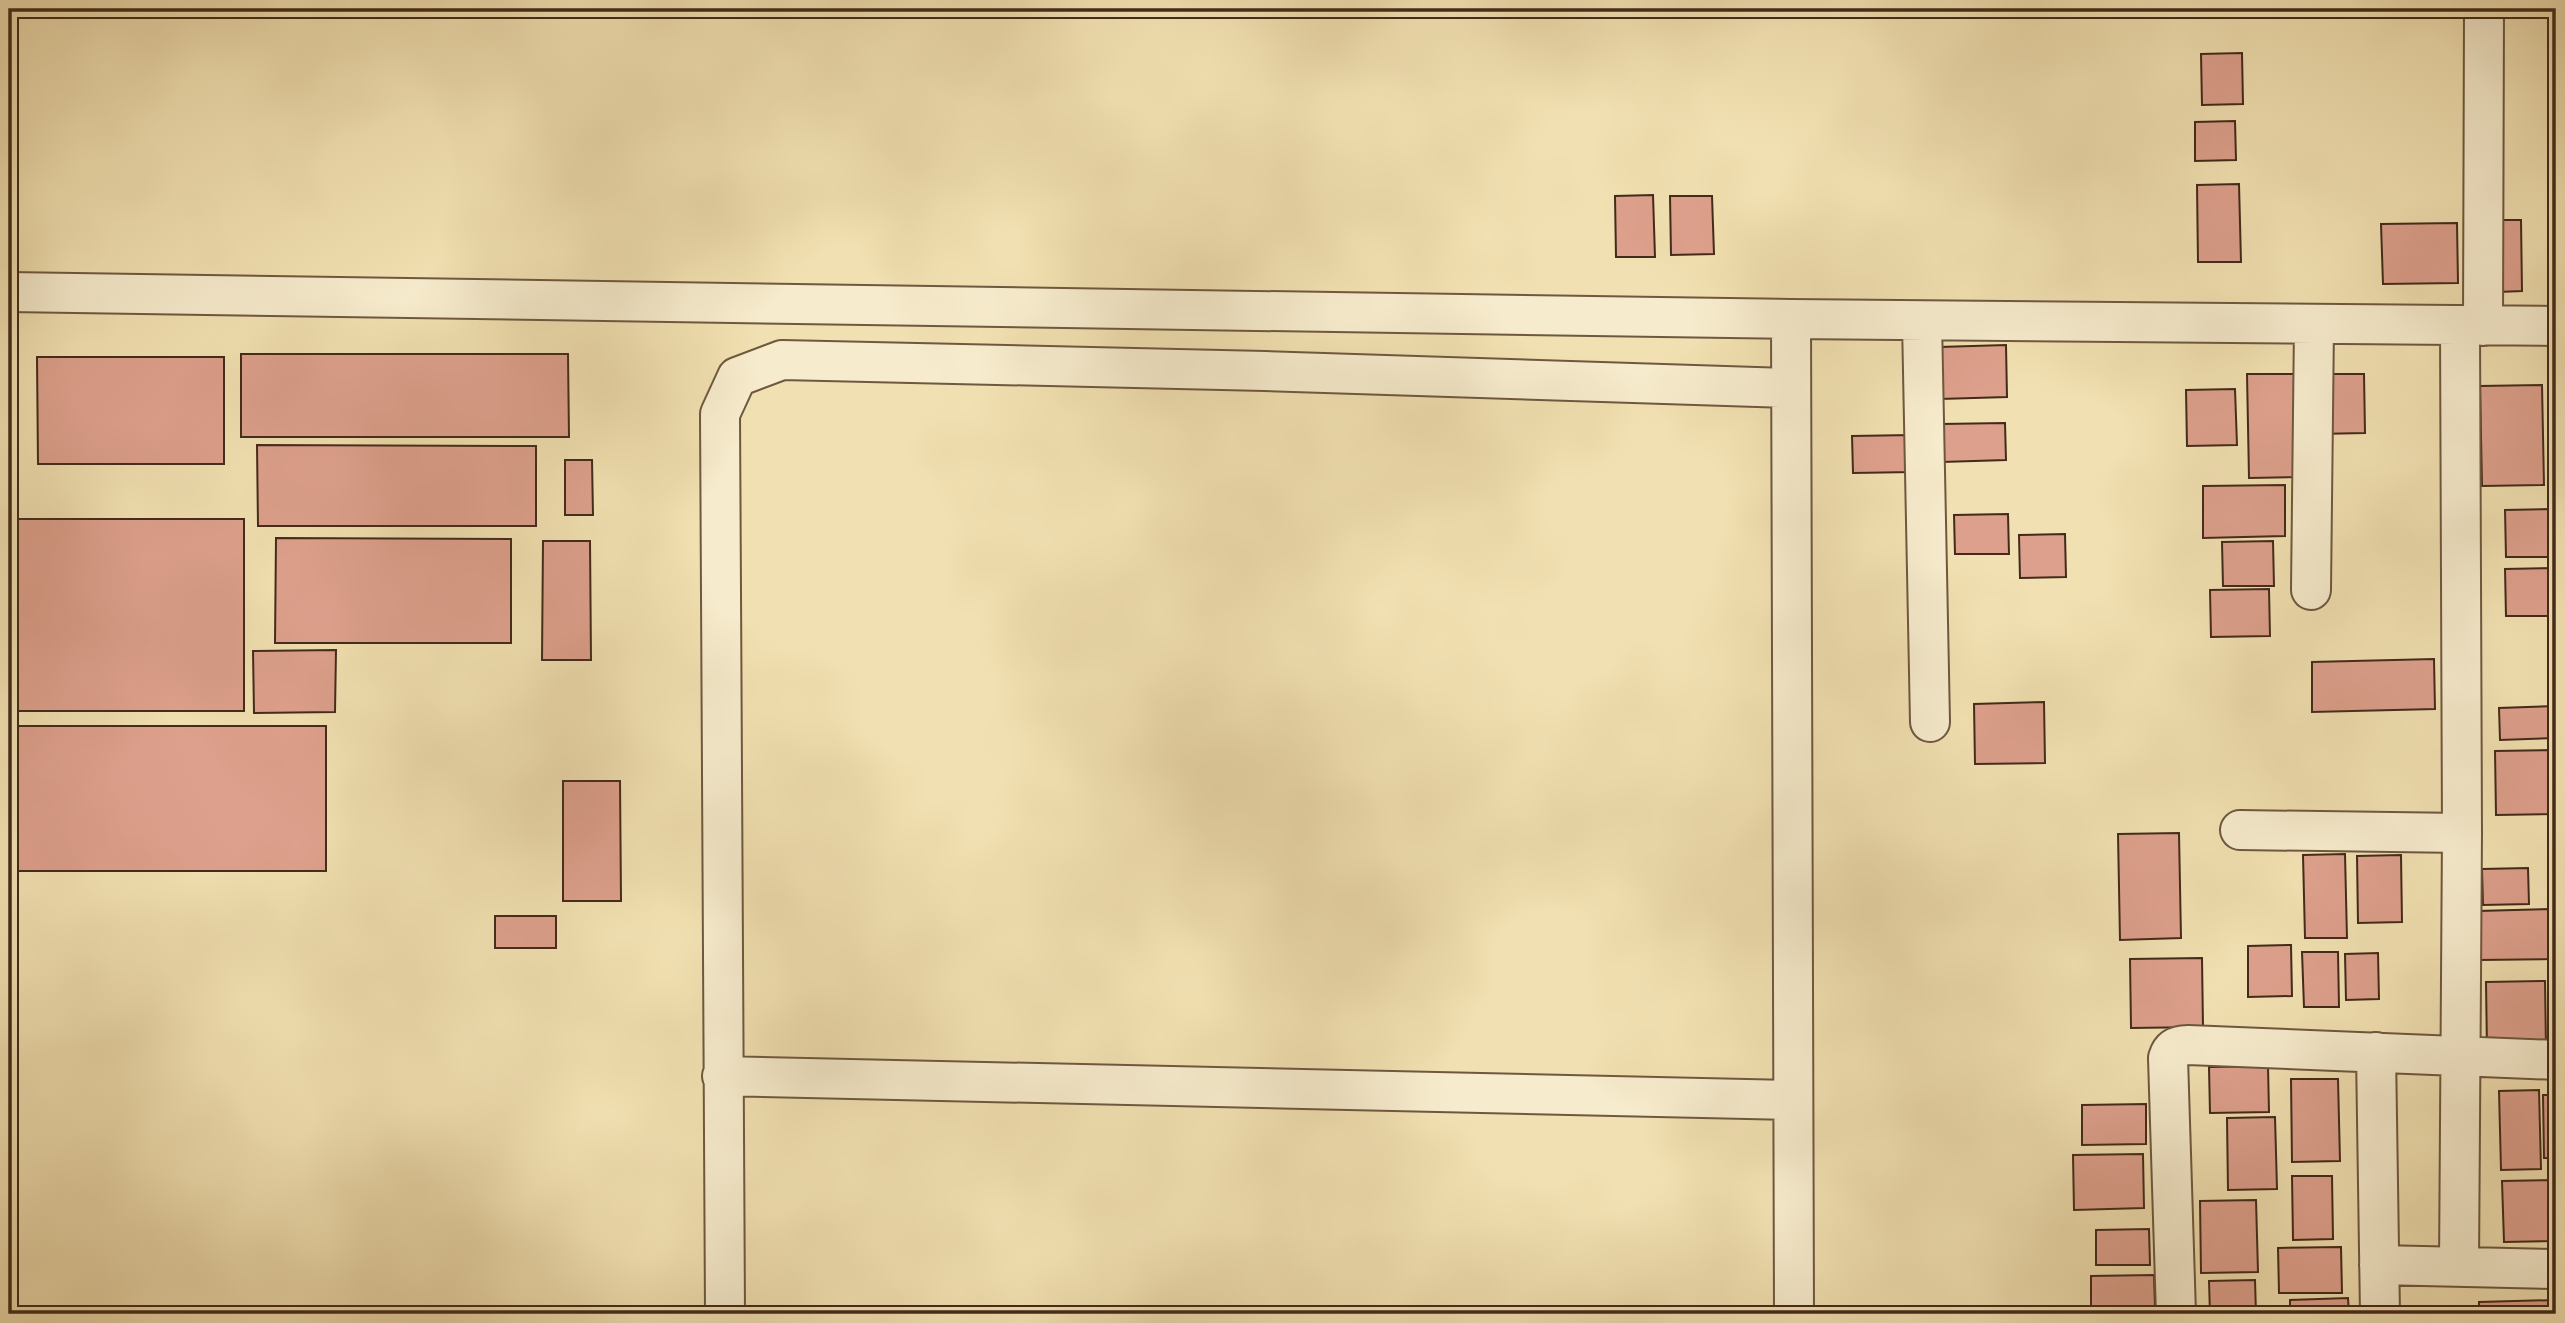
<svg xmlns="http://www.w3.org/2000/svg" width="2565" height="1323" font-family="'IM FELL English',serif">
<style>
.building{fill:#dda08c;stroke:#432a1a;stroke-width:2}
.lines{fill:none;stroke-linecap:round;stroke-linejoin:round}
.minor-casing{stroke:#6e5840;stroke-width:42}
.minor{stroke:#f6ebcc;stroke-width:38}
</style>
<rect width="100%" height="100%" fill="#f1e0b1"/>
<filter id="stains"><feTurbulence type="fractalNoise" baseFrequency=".00286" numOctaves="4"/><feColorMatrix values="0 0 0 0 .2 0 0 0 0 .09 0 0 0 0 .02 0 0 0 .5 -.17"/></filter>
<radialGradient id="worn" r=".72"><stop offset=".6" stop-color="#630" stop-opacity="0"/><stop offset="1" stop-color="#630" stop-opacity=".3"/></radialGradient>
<path class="building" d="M2242 53 2243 104 2202 105 2201 54Z
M2235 121 2236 160 2195 161V122Z
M2239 184 2241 262H2198L2197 185Z
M1653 195 1655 257H1616L1615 196Z
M1670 196H1712L1714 254 1671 255Z
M2496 220H2521L2522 291 2498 292Z
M2457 223 2458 283 2383 284 2381 224Z
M2006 345 2007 397 1940 399 1939 347Z
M241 354H568L569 437H241Z
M37 357H224V464H38Z
M2247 374H2295L2297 477 2249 478Z
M2315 374H2364L2365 433 2316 434Z
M2542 385 2544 485 2482 486 2480 386Z
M2235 389 2237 445 2187 446 2186 390Z
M2005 423 2006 460 1942 462 1941 424Z
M1912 435 1913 472 1853 473 1852 436Z
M257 445 536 446V526H258Z
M565 460H592L593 515H565Z
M2285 485V536L2203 538V486Z
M2551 509 2552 557H2506L2505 510Z
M2008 514 2009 554H1955L1954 515Z
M9 519H244V711H9Z
M2065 534 2066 577 2020 578 2019 535Z
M276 538 511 539V643H275Z
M543 541H590L591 660H542Z
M2273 541 2274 586H2223L2222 542Z
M2556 568V616H2506L2505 569Z
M2269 589 2270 636 2211 637 2210 590Z
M336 650 335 712 254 713 253 651Z
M2434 659 2435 709 2312 712V662Z
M2044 702 2045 763 1975 764 1974 704Z
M2556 706V738L2500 740 2499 708Z
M9 726H326V871H9Z
M2553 750 2554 814 2496 815 2495 751Z
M563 781H620L621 901H563Z
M2179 833 2181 938 2120 940 2118 834Z
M2345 854 2347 938H2305L2303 855Z
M2401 855 2402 922 2358 923 2357 856Z
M2528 868 2529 904 2483 905 2482 869Z
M2554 909 2556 959 2479 960 2478 911Z
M495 916H556V948H495Z
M2291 945 2292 996 2248 997V946Z
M2302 952H2338L2339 1007H2304Z
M2378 953 2379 999 2346 1000 2345 954Z
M2202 958 2203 1027 2131 1028 2130 959Z
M2545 981 2546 1048 2487 1050 2486 982Z
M2268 1066 2269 1112 2210 1113 2209 1067Z
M2291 1079H2338L2340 1161 2292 1162Z
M2539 1090 2541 1169 2501 1170 2499 1091Z
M2543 1095H2556V1158H2544Z
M2146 1104V1144L2082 1145V1105Z
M2275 1117 2277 1189 2228 1190 2227 1118Z
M2143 1154 2144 1208 2074 1210 2073 1155Z
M2292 1176H2332L2333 1239 2293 1240Z
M2556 1180V1241L2504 1242 2502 1181Z
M2256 1200 2258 1272 2201 1273 2200 1201Z
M2149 1229 2150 1265H2096V1230Z
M2341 1247 2342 1293H2279L2278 1248Z
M2154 1275 2155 1306 2091 1307V1276Z
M2255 1280 2256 1314H2210L2209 1281Z
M2348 1298 2349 1314H2290V1300Z
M2556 1300V1314H2479V1302Z"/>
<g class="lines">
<defs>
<path id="minor" d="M9 292 1791 319 2556 326
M1791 319 1794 1314
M1922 321 1930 722
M2483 326 2484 9
M2311 590 2314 325
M2240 830 2462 833
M2376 1052 2380 1314
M722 1076 1793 1100
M2379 1265 2556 1269
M2459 1267 2462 833 2460 326
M725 1314 720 414 737 377 782 360 1265 371 1789 388
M2176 1314 2168 1058C2171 1048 2177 1045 2188 1045L2556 1060"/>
</defs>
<use href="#minor" class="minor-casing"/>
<use href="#minor" class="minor"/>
</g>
<rect width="2565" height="1323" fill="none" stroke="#f1e0b1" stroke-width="35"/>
<rect x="10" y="10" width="2544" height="1302" fill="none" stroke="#432a1a" stroke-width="3.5"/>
<rect x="18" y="18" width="2530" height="1288" fill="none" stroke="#432a1a" stroke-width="2"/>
<rect width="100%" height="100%" filter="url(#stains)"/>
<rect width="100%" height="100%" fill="url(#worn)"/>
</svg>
